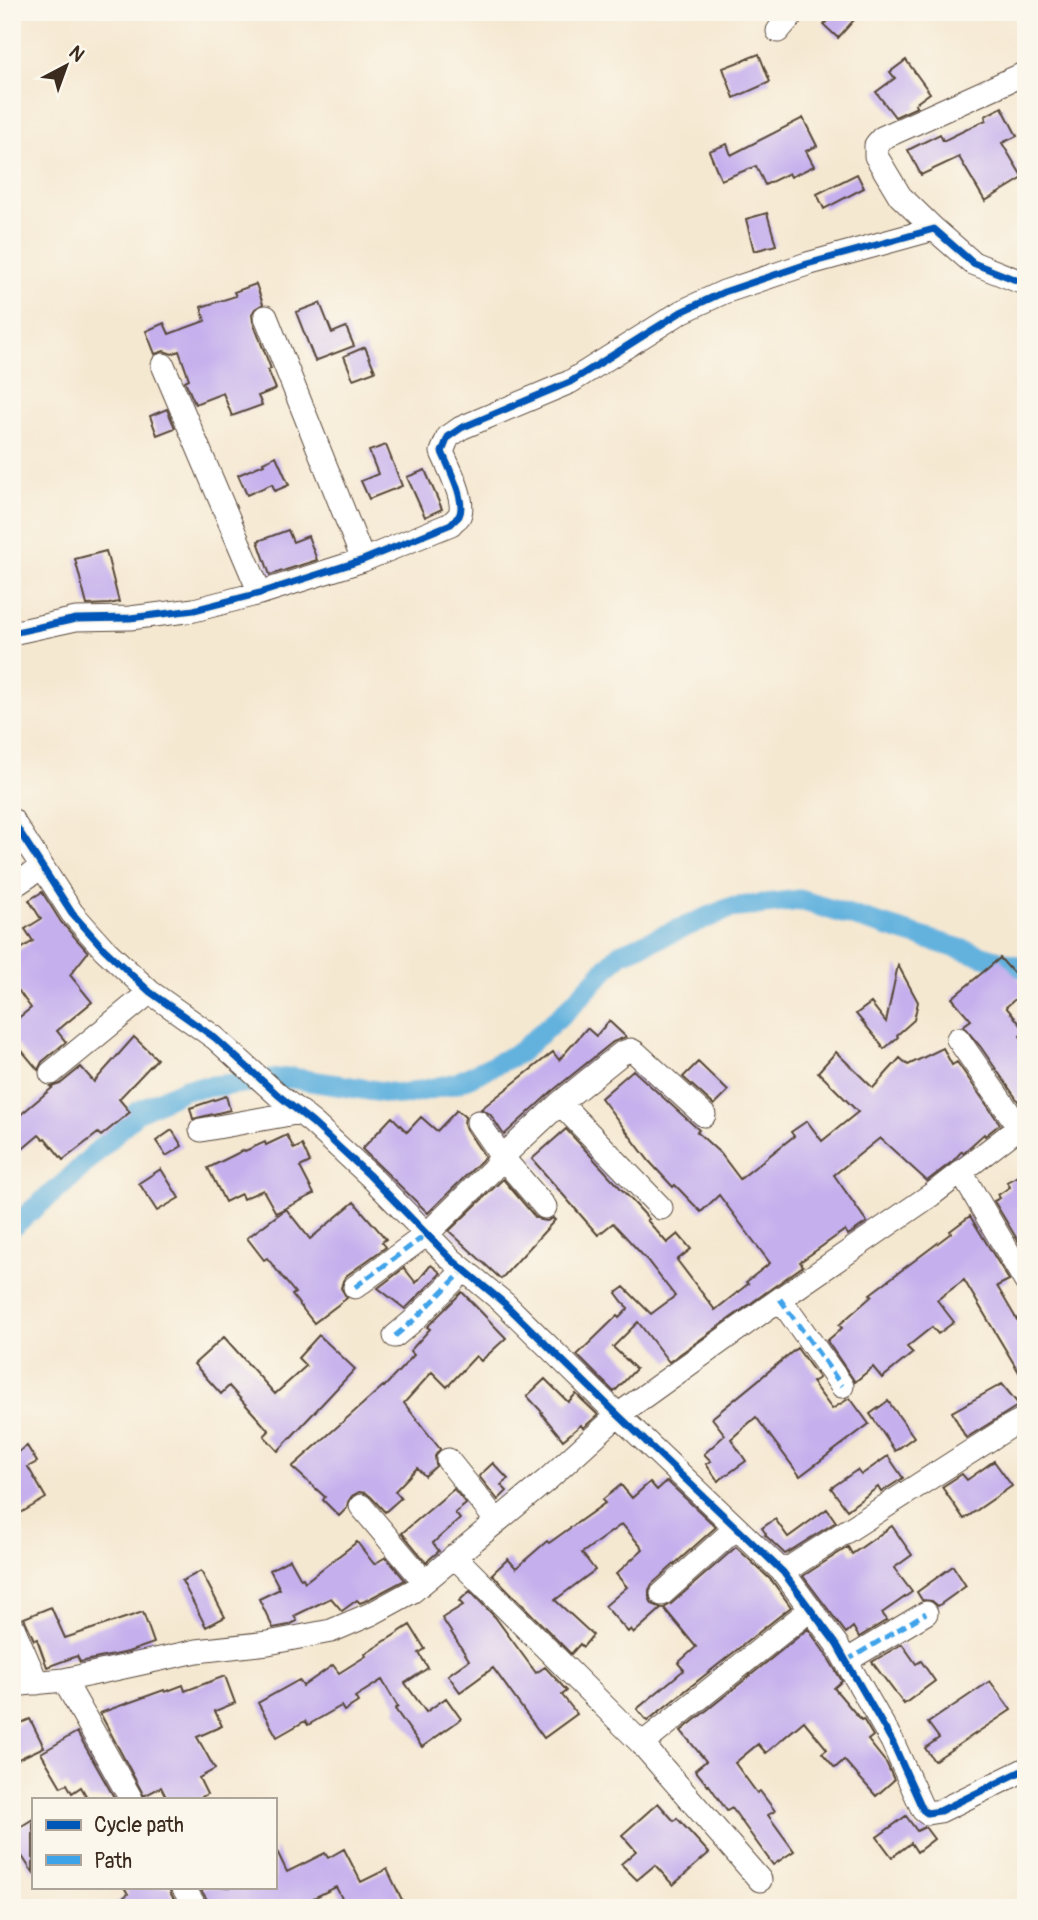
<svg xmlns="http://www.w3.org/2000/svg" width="1038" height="1920" font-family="Pangolin,sans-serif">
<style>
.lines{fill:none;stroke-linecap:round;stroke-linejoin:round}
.canal{stroke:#63b2de;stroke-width:21}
.building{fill:#c5afed}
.minor-casing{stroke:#574639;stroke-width:25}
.minor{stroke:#fff;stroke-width:23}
.quiet{stroke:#3fa3ea;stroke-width:5;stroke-dasharray:10 5;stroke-linecap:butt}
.cycleway-casing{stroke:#fbf7ec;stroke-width:11}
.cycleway{stroke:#0057b8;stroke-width:7}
</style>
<rect width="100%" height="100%" fill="#fbf7ec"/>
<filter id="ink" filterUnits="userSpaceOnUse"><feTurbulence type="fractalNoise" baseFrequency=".0143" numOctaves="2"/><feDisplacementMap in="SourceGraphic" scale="14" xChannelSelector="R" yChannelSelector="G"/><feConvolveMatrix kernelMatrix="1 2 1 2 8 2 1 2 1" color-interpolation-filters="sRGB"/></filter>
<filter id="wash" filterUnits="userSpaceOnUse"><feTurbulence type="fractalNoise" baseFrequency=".00686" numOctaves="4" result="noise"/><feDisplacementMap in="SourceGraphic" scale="28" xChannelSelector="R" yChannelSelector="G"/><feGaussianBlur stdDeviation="1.57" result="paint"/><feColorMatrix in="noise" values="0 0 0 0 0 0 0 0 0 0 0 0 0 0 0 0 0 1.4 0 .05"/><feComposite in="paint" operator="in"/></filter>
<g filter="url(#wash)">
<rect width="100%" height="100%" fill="#f5e8d1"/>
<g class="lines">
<path class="canal" d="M12 1227 67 1181 137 1112 185 1089 291 1078 402 1095 457 1083 519 1053 571 1006 620 954 730 908 800 900 1026 969"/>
</g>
<g id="blocks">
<path class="building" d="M835 12H861L838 38 824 25Z
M759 54 770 82 734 98 723 68Z
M906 60 930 93 915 104 917 107 895 117 876 92 895 78 890 72Z
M1002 107 1017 136 1002 143 1023 178 985 201 959 157 921 175 908 150 940 134 943 141 986 120 985 116Z
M803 118 817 146 806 151 814 166 791 177 789 173 765 185 756 166 721 180 709 151 727 144 731 155Z
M857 174 864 188 824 209 817 194Z
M767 213 776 245 754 251 746 219Z
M256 284 263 304 255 309 252 314 253 322 271 369 268 370 276 389 258 396 262 405 232 416 223 393 195 404 185 381 189 379 179 351 172 354 164 351 155 354 146 331 164 323 169 334 205 321 201 307 236 296 234 292Z
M320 303 332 333 346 327 354 346 315 361 296 312Z
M365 347 375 371 353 379 344 356Z
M167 409 175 428 157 435 150 416Z
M386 445 402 486 369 499 361 481 378 474 369 451Z
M276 456 289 485 275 491 272 484 247 495 238 475 264 464 263 462Z
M425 470 442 509 425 517 407 477Z
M288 530 293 542 308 536 317 560 270 575 258 541Z
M106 551 119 602 109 604 87 605 75 559Z
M42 892 61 922 88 952 70 975 92 1002 57 1031 66 1042 42 1062 38 1070 12 1039V1023L31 1008 18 990H12V955L33 941 25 929 41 919 29 900Z
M1000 958 1026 987V990L1006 1007 1026 1031 1020 1036 1026 1044V1108H1023L980 1046 963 1026 971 1020 952 998Z
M898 965 918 1002 914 1020 897 1035 898 1037 884 1049 882 1046 881 1048 882 1045 856 1014 871 1003 886 1022Z
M609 1021 626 1037 613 1042 551 1092 504 1135 490 1114 481 1109 553 1052 559 1060 587 1028 596 1036Z
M134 1037 157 1059 119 1099 130 1112 101 1136 98 1133 63 1160 45 1138 43 1139 39 1135 19 1152 12 1144V1122L52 1088 51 1087 60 1084 81 1067 94 1082Z
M943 1048 952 1065 957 1062 1000 1124 985 1136 984 1134 963 1153 962 1151 953 1161 927 1181 880 1138 834 1175 867 1222 848 1235 845 1230 800 1262 803 1266 669 1362 638 1322 613 1347 636 1369 614 1392 577 1355 617 1316 619 1318 628 1309 616 1293 624 1287 651 1314 675 1296 647 1260 613 1223 598 1235 532 1159 566 1129 649 1219 647 1220 667 1243 678 1234 691 1249 677 1260 715 1310 748 1284 746 1282 770 1263 719 1195 701 1212 675 1185 673 1187 649 1161 601 1098 633 1070 699 1130 697 1132 721 1154 740 1179 794 1136 791 1132 807 1121 822 1141 858 1112 818 1072 836 1052 873 1088 900 1058 908 1065Z
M698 1062 728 1091 714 1105 683 1077Z
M226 1096 230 1110 193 1119 190 1108Z
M457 1110 465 1117 464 1124 466 1129 485 1157 428 1213 362 1149 392 1117 407 1132 421 1117 437 1131Z
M172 1130 182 1146 166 1156 156 1141Z
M287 1135 294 1149 302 1145 310 1162 300 1167 314 1194 276 1213 263 1190 243 1199 241 1194 225 1202 208 1168 244 1150 245 1151 265 1142 266 1145Z
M161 1169 179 1198 157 1211 139 1183Z
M1026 1172V1241L1020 1244 994 1201 1000 1198 998 1195 1010 1187 1007 1182Z
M503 1179 535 1217 541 1220 547 1221 553 1218 555 1220 501 1279 449 1231Z
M354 1202 386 1239 382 1242 386 1247 346 1276 343 1281 341 1288 347 1298 314 1323 292 1295 295 1293 267 1258 264 1260 247 1238 286 1209 310 1239Z
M970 1216 1009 1280 997 1286 1017 1320 1026 1315V1384L964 1280 937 1300 954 1322 938 1334 932 1327 907 1347 913 1353 882 1378 873 1367 855 1382 827 1341 842 1328 839 1325 872 1296 870 1294 951 1233 950 1231Z
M431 1265 441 1273 405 1309 378 1288 404 1268 416 1283Z
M462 1292 506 1338 481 1361 476 1356 447 1387 432 1372 404 1403 440 1449 435 1456 436 1466 425 1476 417 1468 395 1491 401 1498 385 1512 371 1497 366 1493 359 1492 352 1496 348 1502 347 1508 339 1516 323 1500 325 1497 292 1467 383 1386 384 1387 414 1355 410 1351 430 1329 427 1327Z
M319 1335 355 1369 278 1451 264 1436 269 1431 229 1386 221 1394 194 1364 224 1337 275 1394 306 1366 298 1358Z
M797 1348 819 1378 812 1382 832 1409 850 1398 869 1424 800 1476 756 1417 731 1439 746 1461 718 1481 706 1464 711 1461 704 1454 725 1435 712 1418Z
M545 1379 568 1402 576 1394 598 1415 583 1428 581 1425 563 1440 541 1413 542 1412 527 1396Z
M1002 1384 1019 1405 966 1438 952 1412Z
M888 1401 914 1437 895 1451 870 1414Z
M12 1442 18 1452 27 1446 37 1462 28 1467 46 1498 12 1518Z
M888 1456 903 1478 881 1492 878 1487 847 1510 831 1488 857 1470 861 1475Z
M994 1461 1012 1486 964 1519 942 1487 962 1474 967 1480Z
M493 1463 508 1479 501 1485 507 1491 498 1500 479 1476Z
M667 1481 716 1527 652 1584 649 1590V1597L652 1604 662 1608 634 1633 631 1629 628 1632 605 1606 627 1587 616 1574 643 1549 622 1524 582 1553 595 1570 555 1600 593 1635 583 1647 580 1644 571 1654 492 1574 508 1559 516 1568 547 1541 549 1543 605 1503 602 1500 621 1485 632 1498 650 1482 657 1490Z
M454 1489 466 1504 455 1513 460 1519 433 1543 439 1551 426 1562 402 1533Z
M827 1509 836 1522 785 1554 765 1535 766 1534 762 1528 775 1519 788 1537Z
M892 1526 912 1555 894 1568 912 1592 882 1613 887 1620 859 1637 853 1627 846 1633 803 1576 848 1547 852 1554Z
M357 1542 374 1564 386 1557 405 1580 365 1601 360 1603 357 1600 342 1611 331 1598 294 1616 297 1621 289 1625 273 1628 259 1599 280 1589 270 1570 290 1559 301 1579 303 1578 305 1582Z
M736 1547 772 1581 791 1607 647 1721 637 1709 684 1670 678 1663 696 1647 664 1608 671 1604Z
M953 1566 966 1586 938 1606 932 1601 922 1600 917 1592Z
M201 1571 225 1617 206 1627 182 1581Z
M470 1591 495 1617 536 1673 545 1667 567 1691 562 1695 577 1714 544 1738 493 1668 460 1692 448 1675 469 1660 442 1618 463 1605 459 1601Z
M51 1607 65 1638 143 1612 154 1643 128 1652 80 1662 77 1656 47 1667 37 1639 34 1640 24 1618Z
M410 1625 425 1649 419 1653 428 1668 405 1683 426 1712 446 1698 461 1719 422 1747 395 1709 398 1707 382 1680 355 1697 358 1702 344 1711 341 1706 308 1725 305 1721 277 1737 258 1703 299 1680 303 1686 333 1665 339 1673 366 1656 365 1654Z
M808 1629 825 1653 842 1681 834 1688 861 1720 863 1719 873 1736 868 1740 887 1764 894 1780 876 1796 844 1760 835 1768 822 1753 827 1749 804 1721 766 1753 758 1744 735 1763 757 1793 760 1791 775 1811 768 1815 794 1851 773 1865 732 1808 727 1811 709 1785 708 1786 695 1770 706 1761 681 1731Z
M902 1644 916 1664 921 1661 935 1681 904 1704 872 1662Z
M225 1676 235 1703 215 1711 222 1726 197 1737 215 1769 199 1778 207 1794 198 1799H167L161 1787 144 1796 100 1713 164 1690 165 1692 183 1685 185 1691Z
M990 1681 1011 1710 934 1761 925 1748 939 1738 928 1723Z
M30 1719 44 1747 12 1762V1727Z
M77 1732 115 1799H88L81 1787 72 1793 67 1784 61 1787 41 1753Z
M658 1803 674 1821 677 1818 709 1853 673 1885 655 1865 637 1880 621 1864 636 1851 622 1835Z
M906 1816 917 1831 925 1827 934 1839 917 1852 911 1843 892 1857 877 1837Z
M33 1819V1873L12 1841V1832Z
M275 1847 287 1872 325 1853 328 1858 344 1849 361 1882 387 1869 406 1908H347L336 1887 293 1908H210L208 1901 199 1887H275Z
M124 1887H169L171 1894 179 1908H109L128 1894Z"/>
</g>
</g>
<g filter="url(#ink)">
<use href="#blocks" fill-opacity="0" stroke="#574639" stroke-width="2"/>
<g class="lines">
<defs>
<path id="minor" d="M778 31 794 12
M934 229 900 196 876 156V145L882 138 1026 73
M266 317 363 560
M163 365 260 593
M12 633 76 619 130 618 194 610 260 593 363 560 451 524C453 521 457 519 459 516 467 502 448 466 442 452L448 437 461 428 570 382 681 312 724 292 807 264 934 229 973 263 1026 284
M12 820 72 913 104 949 150 992 215 1038 278 1095 313 1123 369 1175 451 1259 504 1303 618 1415 783 1572 837 1645 846 1661 892 1741 923 1810 927 1813 940 1811 1026 1769
M12 887 42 867
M958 1039 1019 1127
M51 1073 150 992
M560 1103 661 1208
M478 1122 502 1157 545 1207
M201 1130 301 1112
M961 1172 1026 1282
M355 1287 427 1234 492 1170 502 1157 560 1103 622 1053 631 1050 636 1053 704 1115
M780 1299 842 1386
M395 1336 414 1320 464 1270
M448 1460 496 1520
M361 1506 424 1581
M454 1556 642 1744 760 1880
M783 1572 1009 1427 1026 1418
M662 1594 736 1528
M12 1625 37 1683
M846 1661 926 1613
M64 1680 131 1799
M12 1685 64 1680 197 1651 268 1643 331 1631 371 1614 413 1591 548 1479 618 1415 780 1299 931 1195 1026 1122
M642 1744 811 1609
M183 1887 196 1908"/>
</defs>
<use href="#minor" class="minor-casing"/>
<use href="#minor" class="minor"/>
<path class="quiet" d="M355 1287 427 1234
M780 1299 842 1386
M395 1336 414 1320 464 1270
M846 1661 926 1613"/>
<defs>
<path id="cycleway" d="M12 633 76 619 130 618 194 610 260 593 363 560 451 524C453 521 457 519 459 516 467 502 448 466 442 452L448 437 461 428 570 382 681 312 724 292 807 264 934 229 973 263 1026 284
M12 820 72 913 104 949 150 992 215 1038 278 1095 313 1123 369 1175 451 1259 504 1303 618 1415 783 1572 837 1645 846 1661 892 1741 923 1810 927 1813 940 1811 1026 1769"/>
</defs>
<use href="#cycleway" class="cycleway-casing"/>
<use href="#cycleway" class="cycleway"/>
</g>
</g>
<rect width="1038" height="1920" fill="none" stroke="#fbf7ec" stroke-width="42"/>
<rect x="32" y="1798" width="245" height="91" fill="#fbf7ec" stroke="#aea59a" stroke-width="2"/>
<rect x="46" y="1820" width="35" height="10" fill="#0057b8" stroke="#aea59a" stroke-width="2"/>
<text x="94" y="1832" font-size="21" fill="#3b2a1e">Cycle path</text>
<rect x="46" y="1855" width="35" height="10" fill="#3fa3ea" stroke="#aea59a" stroke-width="2"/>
<text x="94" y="1868" font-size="21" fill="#3b2a1e">Path</text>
<g transform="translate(66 66) rotate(41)" stroke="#fbf7ec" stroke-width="5" paint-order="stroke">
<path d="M0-5L12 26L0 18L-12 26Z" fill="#3b2a1e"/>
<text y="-10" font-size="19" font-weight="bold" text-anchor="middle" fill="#3b2a1e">N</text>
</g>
</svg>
